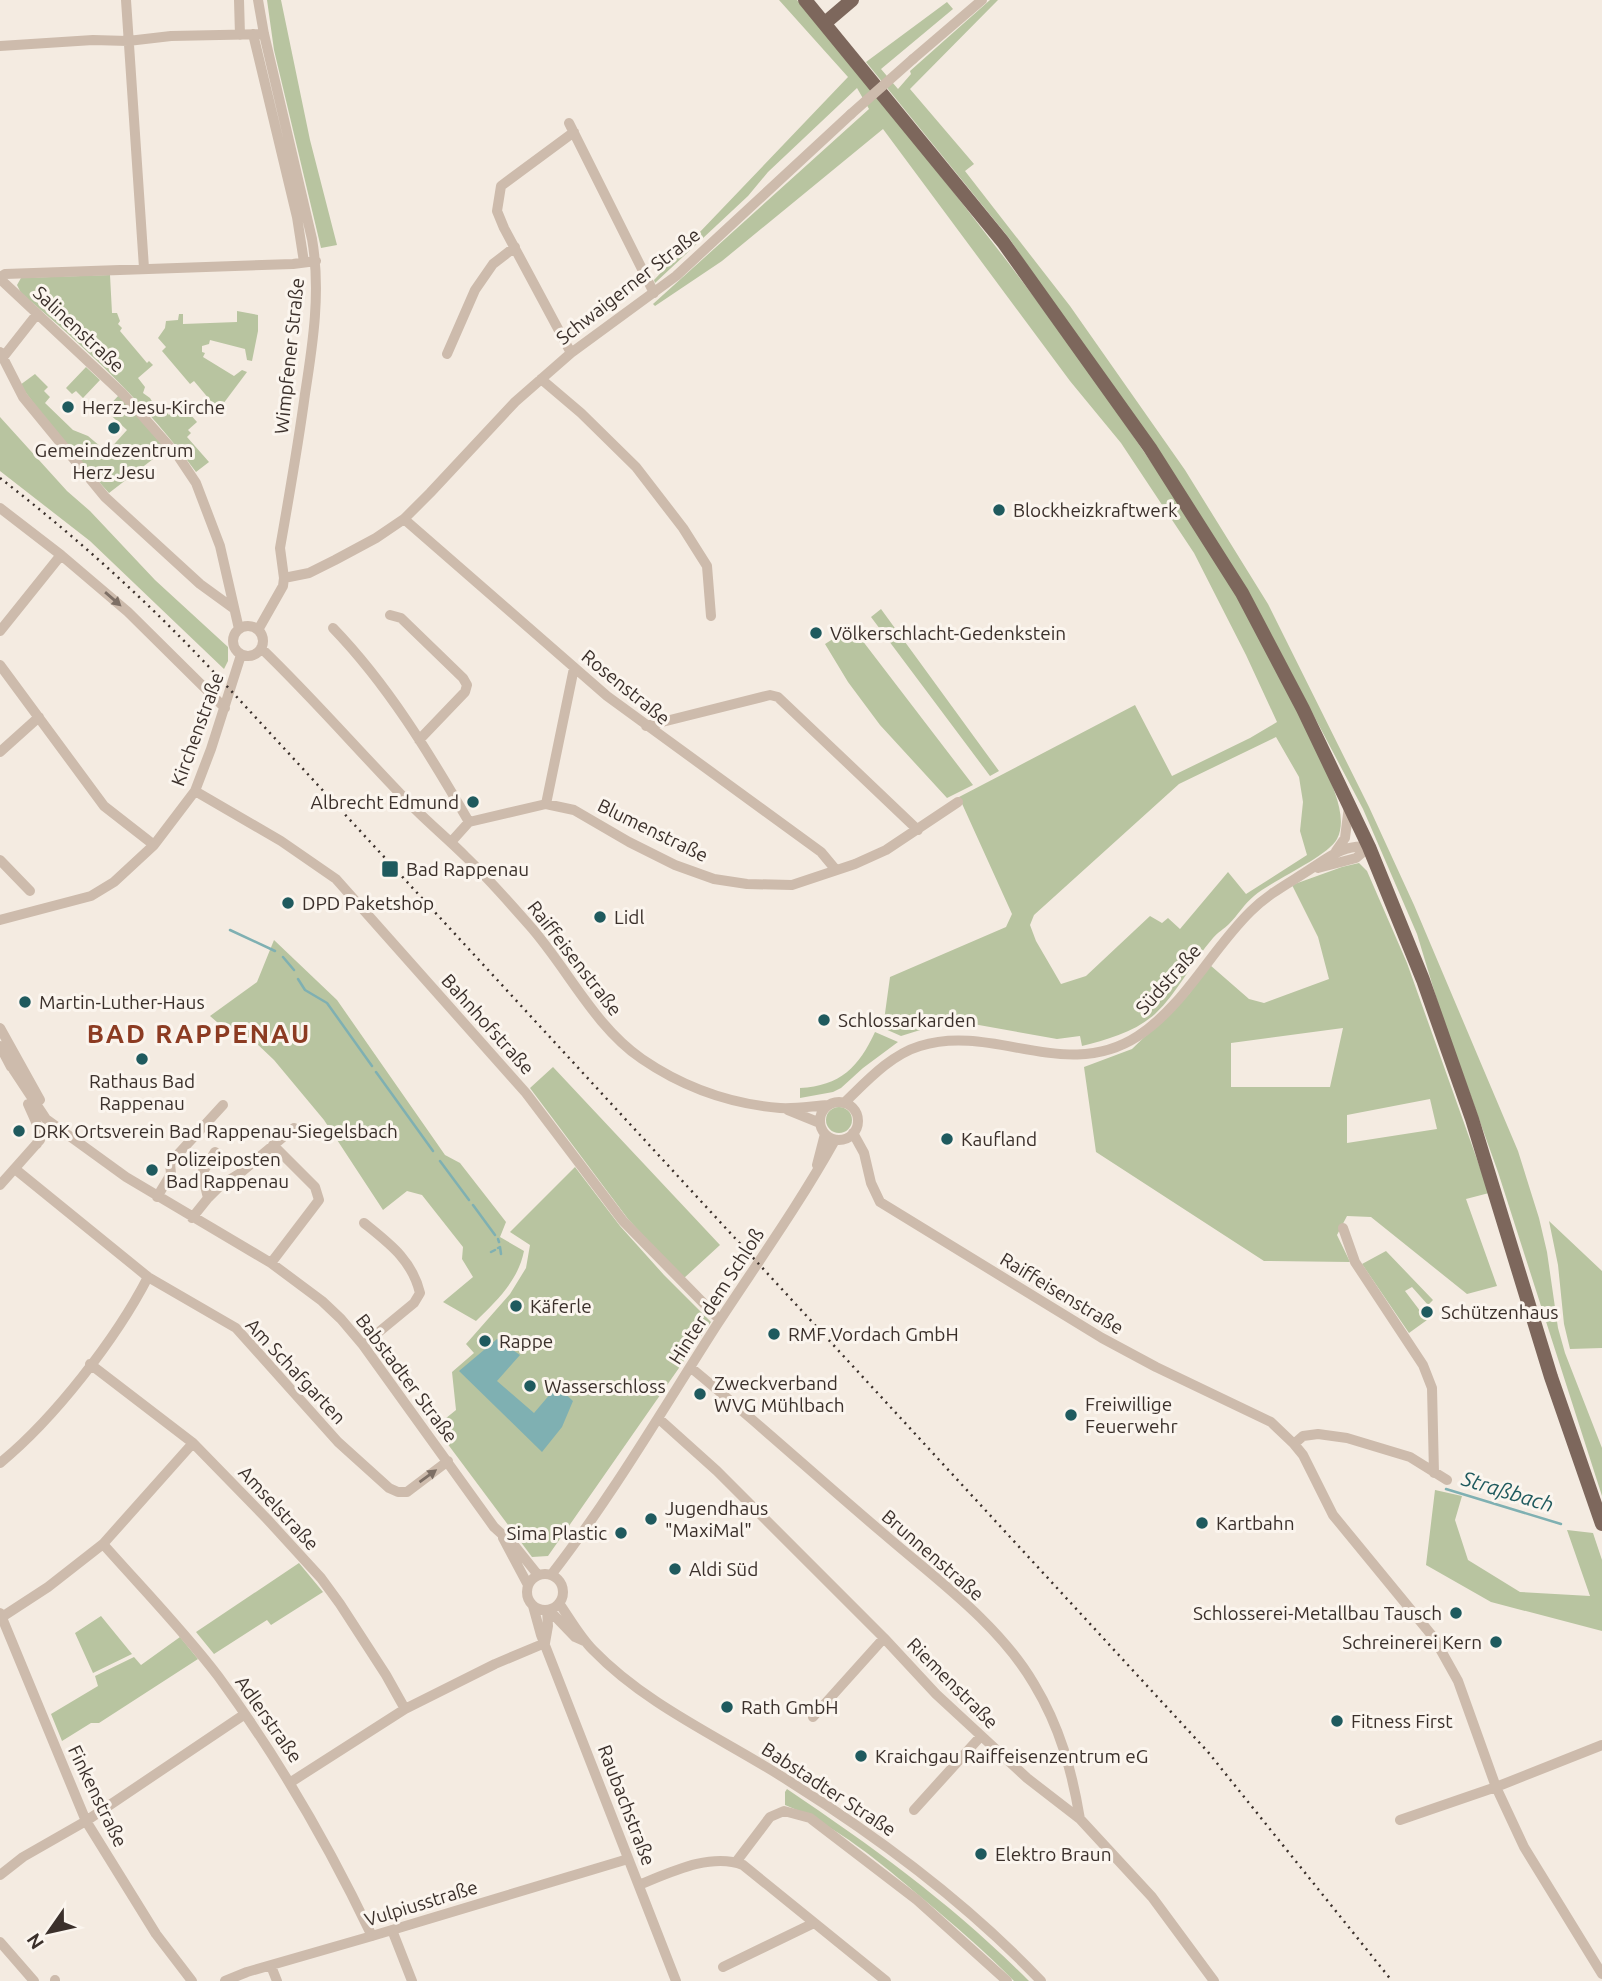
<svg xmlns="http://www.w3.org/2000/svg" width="1602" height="1981" font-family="Ubuntu,sans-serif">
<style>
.green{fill:#b8c4a0;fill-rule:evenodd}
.water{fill:#7fb0b2}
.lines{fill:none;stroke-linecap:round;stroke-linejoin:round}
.stream{stroke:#7fb0b2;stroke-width:2.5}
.minor{stroke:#cdbbac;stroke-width:10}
.major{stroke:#7d675c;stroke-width:14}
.rail{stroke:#3b302b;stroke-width:2.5;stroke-dasharray:2 5;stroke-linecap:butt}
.minor-bridge{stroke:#cdbbac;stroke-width:10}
.oneway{fill:#7d6f65}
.poi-dot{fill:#1f5a5e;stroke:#fbf5ee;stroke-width:2.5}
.labels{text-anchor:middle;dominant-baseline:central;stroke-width:6;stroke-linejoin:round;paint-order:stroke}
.street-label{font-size:19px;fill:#3b302b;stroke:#fbf5ee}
.poi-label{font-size:19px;fill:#3b302b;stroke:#fbf5ee;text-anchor:start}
.water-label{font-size:21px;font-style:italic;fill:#1f5a5e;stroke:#fbf5ee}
.district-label{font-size:26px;font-weight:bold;letter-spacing:2px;fill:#8c3b22;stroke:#fbf5ee}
</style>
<rect width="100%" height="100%" fill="#f4ebe1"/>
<path class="green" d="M267 0H281L310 140 337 245 321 248 274 50Z
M779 0H797C917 144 1035 290 1140 446 1175 497 1210 548 1241 602 1271 656 1297 712 1325 767 1333 788 1348 818 1337 839 1327 857 1273 880 1254 896 1244 904 1238 915 1229 924 1224 929 1218 932 1213 938 1192 962 1178 992 1155 1014 1135 1032 1106 1040 1082 1046L1080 1036 1057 1039 962 1022 933 1026 901 1036 883 1028 890 977 1006 927 1012 914 959 797 1135 705 1172 776 1250 738 1277 722 1246 655 1194 553 1121 443 1070 381 883 129 722 261 655 306 653 304 869 109 857 88 768 172 748 196 655 283 654 280 848 77ZM1276 737 1299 777 1303 802 1300 831 1307 855 1246 894 1228 872 1180 929 1168 918 1162 923 1150 916 1086 976 1061 984 1036 941 1030 925 1034 915 1179 784Z
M990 0H998L910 89 974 164 965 171 1070 306 1185 470 1268 604 1369 807 1414 905 1518 1151 1539 1218 1547 1252 1558 1328 1565 1353 1602 1448V1496L1498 1172 1440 1010 1417 934 1363 809 1247 589 1009 238 866 62 947 2 953 9 881 69 898 89 911 74 910 71Z
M110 275 112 313H117L120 321 118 324 122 328 120 331 147 363 149 361 153 365 138 378 145 387 143 393 150 398 156 408 161 406 169 415 182 405 197 422 188 430 191 433 187 437 209 462 196 472C147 405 85 347 21 293L17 285 21 278Z
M237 311 258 315V331L252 361 247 360 245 349 210 340 209 344 202 346V352L205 353 203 357 234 376 242 370 247 372 223 404 220 401 215 406 194 381 190 384 162 351 166 347 158 338 165 328 166 321 178 320 179 314H183V324L237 322Z
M86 367 100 380 83 398 76 391 72 394 66 388Z
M35 374 48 387 44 391 50 397 45 403 73 430 88 436 107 452 127 430 105 410 119 395 166 449 109 493 63 442 20 385Z
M0 417 67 491 90 511 155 580 228 647V661L224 669 90 541 0 471Z
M881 609 999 771 990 776 871 617Z
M852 627 973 785 947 798 880 725 848 682 825 644Z
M1359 863 1367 871 1407 963 1489 1193 1466 1199 1497 1286 1467 1294 1371 1217 1347 1216 1337 1235 1350 1262 1264 1261 1096 1152 1084 1067 1132 1049 1189 994 1210 965 1249 999 1264 1003 1329 979 1318 937 1292 885 1342 867ZM1343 1028 1330 1087H1231V1043ZM1430 1099 1437 1129 1347 1143V1115Z
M274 940 337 1000 445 1155 460 1163 506 1222 500 1237 524 1251C518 1281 497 1300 476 1321L443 1302 473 1277 462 1259 463 1247 422 1195 407 1191 383 1210 324 1120 274 1060 254 1041 225 1029 210 1016 257 982Z
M875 1032 898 1042 863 1068 841 1088 833 1092 800 1098V1088C840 1086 859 1067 875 1032Z
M553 1067 720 1245 683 1279 628 1219 530 1088Z
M826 1120a13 13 0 1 1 26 0a13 13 0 1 1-26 0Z
M575 1167 620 1226 664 1275 711 1322 548 1556 532 1557 435 1427 456 1410 452 1372 474 1353 466 1344 510 1294 526 1268 530 1245 510 1232Z
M1549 1221 1602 1271V1348L1570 1349 1564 1324 1558 1265Z
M1386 1251 1433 1300 1428 1305 1412 1287 1405 1291 1427 1320 1409 1333 1362 1264Z
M1435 1490 1462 1496 1455 1520 1468 1560 1520 1592 1590 1596 1567 1530 1593 1533 1602 1560V1631L1491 1602 1426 1565Z
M299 1563 323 1592 271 1625 267 1620 214 1654 196 1632Z
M101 1616 132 1654 93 1673 75 1633Z
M180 1637 198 1659 99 1723H91L62 1741 51 1714 98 1686 95 1676 134 1657 141 1665Z
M787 1789C876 1849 953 1905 1029 1981H1014C985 1951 954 1925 922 1898 881 1863 836 1825 785 1805V1792Z"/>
<path class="water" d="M497 1339 520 1355 497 1381 534 1413 557 1386 573 1401 562 1427 542 1452 459 1371Z"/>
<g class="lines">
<path class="stream" d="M230 930 275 951
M283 957 294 970
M298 979 305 990 327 1003 372 1066
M376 1072 433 1151
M440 1161 469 1200
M473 1205 495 1235
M498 1239 499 1242
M498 1248 500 1247 501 1254
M491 1252 495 1250
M1446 1489 1561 1524"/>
<path class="minor" d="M126 0 144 268
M239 0 240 35
M253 34 297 217 304 262
M0 46 93 40 128 41 171 36 264 34
M913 59 982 0
M569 123 654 293
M0 277 5 274 293 264 316 261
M0 279 123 394 178 456 196 483 220 546 239 629
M0 352 23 397 105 497 200 584 233 608
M571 353 504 228 497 211 501 186 574 132
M447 354 475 290 493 264 515 247
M4 356 37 314
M541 379 581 413 636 467 683 528 707 566 711 616
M0 508 61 555 128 612 225 708
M404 519 607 696 821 852 836 870
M284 578 309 573 335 560 376 538 404 519 430 493 515 402 571 353 676 276 851 114
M390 615 401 618 463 678 467 685 465 692 419 740
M233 641a15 15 0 1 1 30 0a15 15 0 1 1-30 0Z
M333 628C388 685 429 753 469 822
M258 630 283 586 284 578 280 548C289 497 298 446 305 394 313 343 321 291 312 239L264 34 258 0
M0 631 61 555
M261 648C315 700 363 756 415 809 431 825 449 840 465 856 488 878 509 902 530 926 568 969 594 1026 642 1059 683 1087 731 1104 780 1108 796 1109 812 1106 828 1105
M0 665 104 806 154 845
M646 726 770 695 778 697 918 830
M0 752 39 717
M195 791 281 841 336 879 526 1093 623 1221 720 1320
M546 804 574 668
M451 842 469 822 546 804 574 810 629 842 675 865 714 879 747 884 792 885 855 864 886 850 958 802
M1336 851 1345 838 1349 806
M0 860 30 891
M1318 868 1356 858 1369 847
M0 920 91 896 114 882 154 845 195 791 211 749 241 655
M0 1028 40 1100
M0 1046 11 1067
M9 1063 46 1119 126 1177 271 1263 322 1301 341 1319 363 1345 494 1527 514 1545 538 1575
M820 1121a19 19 0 1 1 38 0a19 19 0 1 1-38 0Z
M844 1103C866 1082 890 1055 920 1046 994 1023 1066 1083 1138 1036 1185 1005 1211 950 1251 911 1269 893 1291 882 1312 868 1330 856 1345 844 1369 847
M28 1104 40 1131 37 1144
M788 1110 820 1123
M853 1133 864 1153 871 1183 880 1202 1102 1338 1156 1367 1271 1422 1294 1444 1303 1455 1333 1515 1434 1638 1458 1681 1496 1787 1524 1847 1602 1974
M817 1165 825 1134
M15 1169 148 1277 236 1328 338 1442 389 1488 398 1492H407L448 1461
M0 1185 40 1140
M157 1197 171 1174 170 1163 223 1105
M208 1198 221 1185 239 1174 294 1128
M192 1218 208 1198 202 1173 215 1152
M1343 1228 1355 1262 1423 1365 1432 1388 1434 1473
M271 1263 319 1200 315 1187 273 1145
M363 1345 414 1303 420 1293C412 1260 390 1244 364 1223
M90 1364 193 1443 267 1519 321 1578 340 1604 386 1675 405 1709
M690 1367C756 1421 819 1479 884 1534 936 1579 999 1624 1034 1684 1060 1727 1072 1771 1080 1819
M658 1418 717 1471 884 1638 936 1694 1027 1778 1080 1819 1152 1897 1214 1981
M1294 1444 1303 1436 1318 1434 1347 1438 1410 1457 1447 1480
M0 1463C54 1419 116 1339 148 1277
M503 1538 528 1585
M103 1544C142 1588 183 1630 218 1676 279 1759 328 1844 372 1936
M527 1592a18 18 0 1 1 36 0a18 18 0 1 1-36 0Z
M551 1575C613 1495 664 1407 718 1323 758 1262 800 1203 835 1140
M559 1603C570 1619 580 1637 593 1650 648 1707 726 1740 792 1783 881 1839 968 1904 1041 1981
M533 1606 541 1635 676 1981
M549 1610 575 1637 584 1641
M0 1613 86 1821 156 1934 192 1981
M2 1617 48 1587 103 1544 193 1443
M545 1643 548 1626 547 1610
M813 1717 884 1638
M291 1782 405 1709 495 1664 545 1643
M914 1810 981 1736
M1400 1820 1496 1787 1602 1745
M736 1862 770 1817 784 1811 810 1818 917 1900 1007 1981
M0 1875 23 1857 86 1821 245 1714
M639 1885C669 1873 711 1852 743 1865L886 1981
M392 1930 412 1981
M0 1942 34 1981
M271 1966 277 1981
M723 1967 814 1923
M55 1981V1980
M225 1981 247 1972 372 1936 628 1859"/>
<path class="major" d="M805 0 1003 242 1150 448 1242 593 1303 709 1369 847 1423 980 1472 1119 1551 1377 1602 1524
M825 23 852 0"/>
<path class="rail" d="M0 478C80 540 154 607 223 682L1208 1752 1392 1981"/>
<path class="minor-bridge" d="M851 114 913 59"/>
</g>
<defs><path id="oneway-solid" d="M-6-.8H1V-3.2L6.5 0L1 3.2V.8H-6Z" transform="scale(1.75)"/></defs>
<g class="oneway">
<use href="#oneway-solid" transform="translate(113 599) rotate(41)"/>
<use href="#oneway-solid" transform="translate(428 1476) rotate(-36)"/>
</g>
<g class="poi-dot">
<circle cx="68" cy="407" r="7"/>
<circle cx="114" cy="428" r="7"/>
<circle cx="999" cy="510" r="7"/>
<circle cx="816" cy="633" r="7"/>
<circle cx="473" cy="802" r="7"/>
<rect x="381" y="860" width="18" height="18" rx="3.5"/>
<circle cx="288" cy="903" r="7"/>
<circle cx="600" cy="917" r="7"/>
<circle cx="25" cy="1002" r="7"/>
<circle cx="824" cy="1020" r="7"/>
<circle cx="142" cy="1059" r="7"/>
<circle cx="19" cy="1131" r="7"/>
<circle cx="947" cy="1139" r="7"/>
<circle cx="152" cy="1170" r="7"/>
<circle cx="516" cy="1306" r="7"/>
<circle cx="1427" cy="1312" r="7"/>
<circle cx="774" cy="1334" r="7"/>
<circle cx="485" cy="1341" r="7"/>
<circle cx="530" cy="1386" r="7"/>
<circle cx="700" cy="1394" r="7"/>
<circle cx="1071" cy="1415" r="7"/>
<circle cx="651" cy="1519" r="7"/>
<circle cx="1202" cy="1523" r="7"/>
<circle cx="621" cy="1533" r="7"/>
<circle cx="675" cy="1569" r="7"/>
<circle cx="1456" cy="1613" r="7"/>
<circle cx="1496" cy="1642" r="7"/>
<circle cx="727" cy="1707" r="7"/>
<circle cx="1337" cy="1721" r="7"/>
<circle cx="861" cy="1756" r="7"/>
<circle cx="981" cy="1854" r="7"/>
</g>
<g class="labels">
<g class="street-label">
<text transform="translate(628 286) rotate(-38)">Schwaigerner Straße</text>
<text transform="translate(79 329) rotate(43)">Salinenstraße</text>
<text transform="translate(289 356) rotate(-84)">Wimpfener Straße</text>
<text transform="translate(626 687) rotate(39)">Rosenstraße</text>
<text transform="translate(197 729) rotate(-70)">Kirchenstraße</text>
<text transform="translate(653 830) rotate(26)">Blumenstraße</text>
<text transform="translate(575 958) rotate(52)">Raiffeisenstraße</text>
<text transform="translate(1168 979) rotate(-48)">Südstraße</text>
<text transform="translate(488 1024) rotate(48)">Bahnhofstraße</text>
<text transform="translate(1062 1293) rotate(31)">Raiffeisenstraße</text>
<text transform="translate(716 1296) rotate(-57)">Hinter dem Schloß</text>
<text transform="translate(296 1371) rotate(47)">Am Schafgarten</text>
<text transform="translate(407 1378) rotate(53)">Babstadter Straße</text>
<text transform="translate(279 1508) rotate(47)">Amselstraße</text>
<text transform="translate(933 1555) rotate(41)">Brunnenstraße</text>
<text transform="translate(953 1683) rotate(45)">Riemenstraße</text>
<text transform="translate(269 1719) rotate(55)">Adlerstraße</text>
<text transform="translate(829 1789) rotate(33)">Babstadter Straße</text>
<text transform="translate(98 1796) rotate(64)">Finkenstraße</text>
<text transform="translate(627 1805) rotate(69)">Raubachstraße</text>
<text transform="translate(421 1903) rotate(-17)">Vulpiusstraße</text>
</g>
<g class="poi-label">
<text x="82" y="407">Herz-Jesu-Kirche</text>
<text x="114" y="450" text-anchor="middle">Gemeindezentrum<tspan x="114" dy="22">Herz Jesu</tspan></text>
<text x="1013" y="510">Blockheizkraftwerk</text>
<text x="830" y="633">Völkerschlacht-Gedenkstein</text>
<text x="459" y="802" text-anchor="end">Albrecht Edmund</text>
<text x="406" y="869">Bad Rappenau</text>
<text x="302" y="903">DPD Paketshop</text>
<text x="614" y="917">Lidl</text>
<text x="39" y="1002">Martin-Luther-Haus</text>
<text x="838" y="1020">Schlossarkarden</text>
<text x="142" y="1081" text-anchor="middle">Rathaus Bad<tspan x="142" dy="22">Rappenau</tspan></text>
<text x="33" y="1131">DRK Ortsverein Bad Rappenau-Siegelsbach</text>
<text x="961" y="1139">Kaufland</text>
<text x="166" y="1159">Polizeiposten<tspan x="166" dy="22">Bad Rappenau</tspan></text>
<text x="530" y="1306">Käferle</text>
<text x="1441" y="1312">Schützenhaus</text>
<text x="788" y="1334">RMF Vordach GmbH</text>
<text x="499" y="1341">Rappe</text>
<text x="714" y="1383">Zweckverband<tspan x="714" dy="22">WVG Mühlbach</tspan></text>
<text x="544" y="1386">Wasserschloss</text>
<text x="1085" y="1404">Freiwillige<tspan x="1085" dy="22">Feuerwehr</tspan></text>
<text x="665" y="1508">Jugendhaus<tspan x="665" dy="22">"MaxiMal"</tspan></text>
<text x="1216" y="1523">Kartbahn</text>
<text x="607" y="1533" text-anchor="end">Sima Plastic</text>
<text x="689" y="1569">Aldi Süd</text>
<text x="1442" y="1613" text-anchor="end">Schlosserei-Metallbau Tausch</text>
<text x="1482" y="1642" text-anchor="end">Schreinerei Kern</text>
<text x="741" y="1707">Rath GmbH</text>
<text x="1351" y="1721">Fitness First</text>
<text x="875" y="1756">Kraichgau Raiffeisenzentrum eG</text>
<text x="995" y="1854">Elektro Braun</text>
</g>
<g class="water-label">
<text transform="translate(1508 1491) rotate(17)">Straßbach</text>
</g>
<g class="district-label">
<text x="199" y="1033">BAD RAPPENAU</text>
</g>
</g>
<g transform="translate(49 1932) rotate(236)" stroke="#fbf5ee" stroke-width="5" paint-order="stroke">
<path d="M0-5L12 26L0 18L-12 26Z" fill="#3b302b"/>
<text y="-10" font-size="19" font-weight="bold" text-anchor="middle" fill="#3b302b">N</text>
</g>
</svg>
